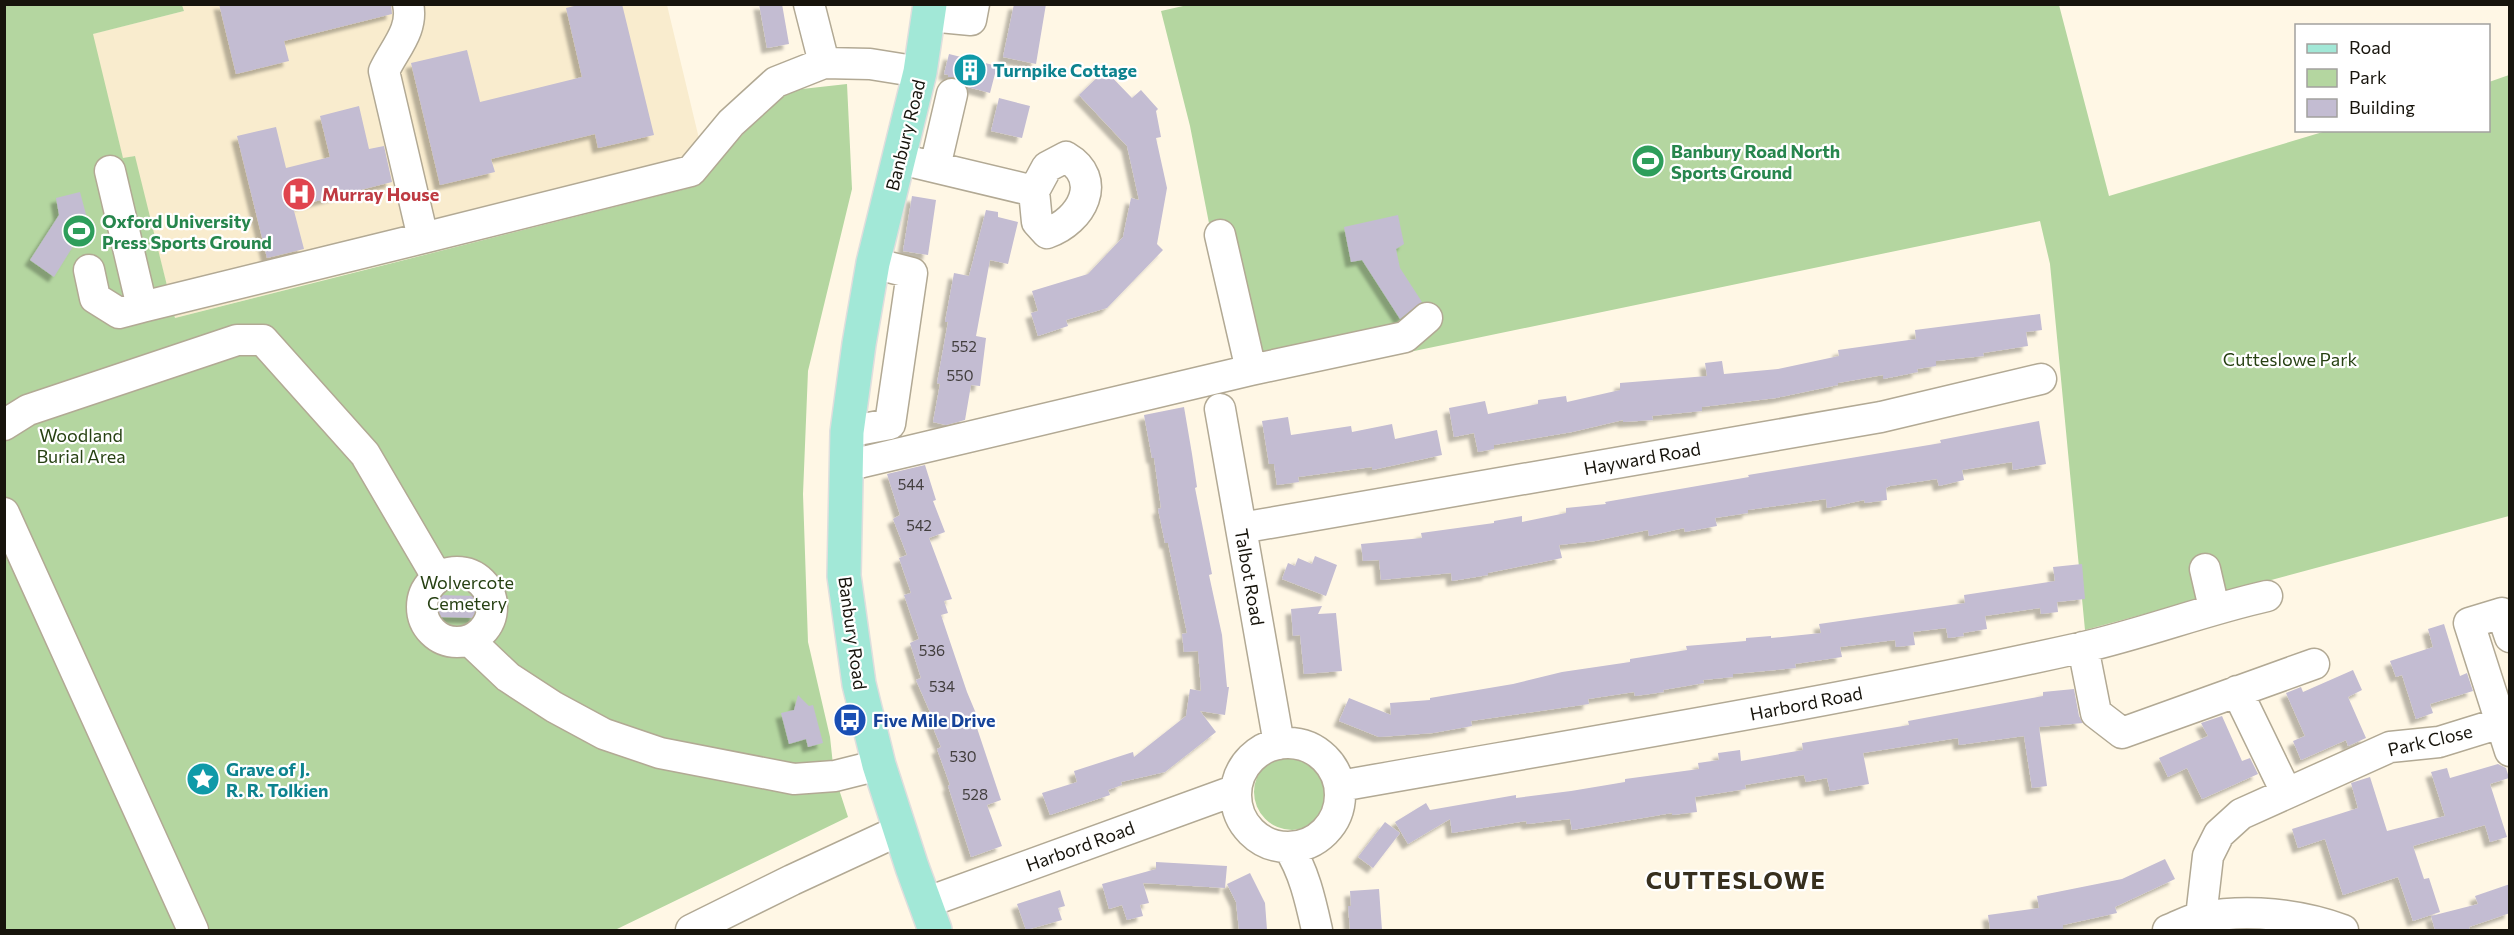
<svg xmlns="http://www.w3.org/2000/svg" width="2514" height="935" font-family="Commissioner,sans-serif">
<style>
.built{fill:#f9ecce}
.green{fill:#b4d6a0}
.building{fill:#c3bcd2;filter:url(#shadow)}
.lines{fill:none;stroke-linecap:round;stroke-linejoin:round}
.minor-casing{stroke:#b2a994;stroke-width:33}
.major-casing{stroke:#dfdedd;stroke-width:36}
.minor{stroke:#fff;stroke-width:30}
.major{stroke:#a2e8d7;stroke-width:33}
.labels{text-anchor:middle;dominant-baseline:central;stroke-width:4.5;stroke-linejoin:round;paint-order:stroke}
.number-label{font-size:15px;fill:#423e3e}
.culture-label{font-size:18px;font-weight:bold;fill:#0d838f;stroke:#fff;text-anchor:start}
.street-label{font-size:18px;fill:#17140c;stroke:#fff}
.leisure-label{font-size:18px;font-weight:bold;fill:#27864d;stroke:#fff;text-anchor:start}
.health-label{font-size:18px;font-weight:bold;fill:#be3a42;stroke:#fff;text-anchor:start}
.park-label{font-size:18px;fill:#274113;stroke:#fff}
.transit-label{font-size:18px;font-weight:bold;fill:#164399;stroke:#fff;text-anchor:start}
.district-label{font-size:24px;font-weight:bold;letter-spacing:1.5px;fill:#372f1d;stroke:#fff}
</style>
<defs>
<filter id="shadow"><feDropShadow dx="-5.5" dy="5.5" stdDeviation="1.5" flood-color="#0004"/></filter>
</defs>
<rect width="100%" height="100%" fill="#fff7e5"/>
<path class="built" d="M182 5H667L701 147 693 186 175 318 134 156 123 159 92 34 184 11Z"/>
<path class="green" d="M1192 4 2059 5 2109 196 2326 131 2488 130 2489 82 2509 75V516L2085 630 2050 264 2040 221 1241 387 1190 126 1161 11Z
M4 5H182L184 11 93 34 123 158 135 156 175 318 693 187 784 91 847 84 852 189 808 371 803 494 808 642 830 737 834 774 848 817 615 930H5Z
M1254 792a38 38 0 1 1 76 0a38 38 0 1 1-76 0Z"/>
<path class="building" d="M219 4H391L392 14 284 41 289 61 236 74Z
M582 4H622L654 135 598 148 595 134 491 159 495 172 440 185 411 63 467 50 480 102 582 77 566 8Z
M759 4H782L789 44 767 48Z
M1014 4H1046L1036 64 1003 57Z
M949 54 997 66 990 93 968 87 963 81 956 77H948V75L944 74Z
M1105 70 1132 98 1141 90 1158 109 1156 111 1161 137 1156 138 1167 188 1157 244 1163 250 1107 308 1066 320 1068 326 1038 336 1031 313 1038 311 1032 291 1088 274 1123 237 1131 198 1139 200 1127 146 1079 95Z
M999 98 1030 106 1022 138 991 131Z
M359 106 369 149 384 146 392 182 293 207 304 249 267 258 237 136 276 127 286 168 330 157 320 116Z
M80 192 88 222 54 277 30 260 59 215 56 198Z
M912 196 936 200 928 255 903 251Z
M986 210 998 212V217L1018 222 1008 264 990 260 976 336 986 338 980 386 971 385 965 420 946 425 933 422 940 384 937 383 948 322H945L954 273 969 276Z
M1398 215 1404 244 1396 249 1400 268 1422 302 1400 319 1362 260 1351 262 1344 227Z
M2040 314 2042 330 2026 332 2028 346 1983 353 1984 356 1936 361V366L1917 369 1918 372 1883 379V375L1838 383V385L1776 398 1702 407V411L1652 416 1653 420 1623 422V420L1572 432 1494 445V449L1478 452 1474 433 1454 437 1449 408 1485 401 1488 414 1538 404V400L1566 396 1567 402 1620 390V383L1707 376 1705 363 1722 361 1724 374 1778 369 1839 356 1838 350 1916 339 1915 330Z
M1184 407 1192 454 1197 487 1195 488 1212 574 1209 575 1222 635 1227 687H1229L1225 715 1200 711 1216 732 1165 772 1121 782 1122 785 1108 790 1110 795 1050 815 1042 793 1077 782 1074 771 1133 752 1134 757 1186 716 1190 689 1201 691 1198 651 1184 652 1182 634 1187 633 1168 543H1165L1158 509 1161 508 1154 458H1152L1144 415Z
M1288 417 1291 435 1351 426 1352 432 1392 424 1395 439 1437 430 1442 455 1372 470V467L1298 477 1299 482 1277 485 1274 464H1269L1262 421Z
M2039 421 2046 464 2013 470 2012 462 1962 470 1964 480 1939 486 1937 479 1890 486 1886 488 1887 500 1865 503 1864 500 1827 508 1826 499 1748 510V513L1715 518 1717 526 1685 532 1684 528 1649 536 1648 530 1595 541 1559 545 1562 558 1488 573V575L1452 581 1451 573 1381 580 1379 560 1363 561 1361 544 1422 538 1421 533 1494 523V521L1522 516V522L1566 513V508L1606 504 1605 502 1749 477 1748 475 1941 443 1940 440Z
M925 465 936 500 933 501 945 532 929 538 952 599 944 601 948 613 941 615 967 692 980 723 976 725 1001 800 987 805 1002 846 971 857 948 786 950 785 937 749 941 747 927 713 930 712 916 680 921 678 910 643 919 639 904 595 911 593 899 558 907 555 893 519 900 515 887 474Z
M1315 556 1337 565 1326 596 1282 579 1288 563 1295 566 1298 558 1312 564Z
M2082 564 2085 599 2057 602 2058 612 2041 614 2040 608 1985 616 1987 629 1963 633 1964 636 1948 638 1946 628 1913 632 1915 645 1896 647 1895 640 1840 647 1842 657 1795 664 1796 668 1733 674V677L1703 680 1704 683 1663 690 1664 692 1635 696 1634 692 1588 699 1589 704 1471 721 1472 726 1433 733 1379 737 1339 721 1349 698 1391 715 1390 703 1430 700V698L1513 684 1562 672 1630 662V659L1687 650 1686 646 1746 641V638L1771 636V638L1821 633 1819 624 1965 603 1964 595 2055 581 2053 567Z
M439 595 476 596V618L438 617Z
M1322 606 1318 614 1336 613 1342 671 1304 674 1300 635 1293 636 1291 609Z
M2444 624 2460 676 2467 673 2473 691 2430 704 2433 713 2416 719 2402 675 2396 677 2390 661 2433 647 2428 629Z
M2353 670 2362 690 2348 697 2366 738 2348 746 2346 740 2301 760 2293 741 2305 736 2286 693 2301 687 2303 692Z
M2074 689 2079 716 2083 723 2039 727 2047 786 2032 788 2024 736 1959 745 1958 738 1863 753 1869 784 1830 791 1827 778 1806 782 1804 775 1745 785 1746 789 1695 797 1697 812 1672 815V813L1572 830 1570 819 1527 824 1526 821 1452 833 1450 819 1408 844 1395 822 1426 803 1430 810 1516 795V798L1571 791 1625 782V779L1699 769 1698 763 1719 760 1718 753 1740 750 1741 761 1803 750 1802 743 1909 725 1908 721 2043 696V692Z
M798 695 809 706 813 705 823 743 808 747 806 739 789 744 781 713 794 710Z
M2222 716 2242 761 2250 758 2258 774 2202 799 2187 768 2168 777 2159 758 2208 736 2201 723Z
M2498 764 2506 768 2509 778 2490 784 2507 837 2490 842 2485 825 2413 846 2424 879 2429 878 2440 912 2413 921 2398 877 2343 895 2325 839 2298 848 2292 829 2358 808 2351 783 2370 777 2387 831 2445 816 2431 772 2447 768 2450 778Z
M1385 822 1400 833 1373 868 1358 857Z
M2165 859 2175 879 2115 907 2117 913 2063 925V930H1990L1988 915 2039 908 2037 896 2122 879Z
M1156 862 1227 866 1225 888 1143 883 1149 903 1140 905 1143 916 1127 920 1122 905 1109 909 1102 884 1156 869Z
M1250 873 1265 903 1267 930H1239L1236 902 1227 884Z
M2510 884V913L2469 927 2470 930H2435L2431 916 2478 904 2475 896Z
M1379 889 1382 930H1350L1348 906H1351L1350 891Z
M1060 890 1065 906 1058 908 1062 920 1026 930 1017 904Z"/>
<g class="lines">
<defs>
<path id="minor" d="M408 4C414 30 394 49 384 71L423 238 691 171 731 123 776 82 824 63 870 64 920 72
M809 4 824 63
M929 16 971 20 974 4
M900 159 1034 191 1047 167 1066 157C1104 179 1082 221 1047 233L1037 222 1034 191
M935 167 952 94
M110 171 142 307 423 238
M1220 235 1251 370
M89 270 95 298 119 313 142 307
M1220 409 1279 744
M4 425 28 410 237 340H263L365 454 437 577
M847 432 890 424 912 273 873 263
M846 464 863 462 1251 370 1405 337 1427 318
M4 513 193 930
M1241 528 1881 417 2041 379
M2205 569 2214 608
M422 607a35 35 0 1 1 70 0a35 35 0 1 1-70 0Z
M2510 637 2502 613 2469 623 2510 751
M469 640 508 677 554 707 604 734 660 753 794 779 835 776 879 765
M2083 647 2096 713 2122 733 2314 664
M2237 691 2286 792
M1236 795a52 52 0 1 1 104 0a52 52 0 1 1-104 0Z
M1340 786C1588 742 1837 702 2084 647 2145 633 2205 610 2267 596
M1288 847C1304 870 1311 903 1317 930
M925 903 1236 790
M2201 917 2208 856 2219 834 2241 814 2390 747 2439 742 2510 720
M691 930 792 880 900 830
M2168 930C2179 926 2191 919 2202 917 2249 909 2299 914 2343 930"/>
<path id="major" d="M930 4 920 72 873 263 859 344 847 432 844 576 859 684 879 765 912 867 935 930"/>
</defs>
<use href="#minor" class="minor-casing"/>
<use href="#major" class="major-casing"/>
<use href="#minor" class="minor"/>
<use href="#major" class="major"/>
</g>
<defs>
<symbol id="building-disc" viewBox="-11 -11 22 22"><circle r="9.5" fill="#0f9aa8" stroke="#fff"/><path d="M-4-6H4V6H1V3H-1V6H-4ZM-2.5-4.3h1.7v1.8h-1.7ZM.8-4.3h1.7v1.8H.8ZM-2.5-1h1.7V.8h-1.7ZM.8-1h1.7V.8H.8Z" fill="#fff"/></symbol>
<symbol id="stadium-disc" viewBox="-11 -11 22 22"><circle r="9.5" fill="#2e9e5b" stroke="#fff"/><path d="M0-5a6.5 5 0 1 0 0 10a6.5 5 0 1 0 0-10ZM-3.5-1.8h7v3.6h-7Z" fill="#fff"/></symbol>
<symbol id="hospital-disc" viewBox="-11 -11 22 22"><circle r="9.5" fill="#e0444e" stroke="#fff"/><path d="M-5-5h3v3.5h4V-5h3V5h-3V1.5h-4V5h-3Z" fill="#fff"/></symbol>
<symbol id="bus-disc" viewBox="-11 -11 22 22"><circle r="9.5" fill="#1a4fb4" stroke="#fff"/><path d="M-5-6H5V4H4V6H2V4H-2V6H-4V4H-5ZM-3.5-4V0h7V-4ZM-3.5 1.2v1.5H-2V1.2ZM2 1.2v1.5H3.5V1.2Z" fill="#fff"/></symbol>
<symbol id="sight-disc" viewBox="-11 -11 22 22"><circle r="9.5" fill="#0f9aa8" stroke="#fff"/><path d="M0-6L1.8-2.2L6-1.7L2.9 1.2L3.7 5.4L0 3.3L-3.7 5.4L-2.9 1.2L-6-1.7L-1.8-2.2Z" fill="#fff"/></symbol>
</defs>
<g fill-rule="evenodd">
<use href="#building-disc" x="951" y="51" width="38" height="38"/>
<use href="#stadium-disc" x="1629" y="142" width="38" height="38"/>
<use href="#hospital-disc" x="280" y="175" width="38" height="38"/>
<use href="#stadium-disc" x="60" y="212" width="38" height="38"/>
<use href="#bus-disc" x="831" y="701" width="38" height="38"/>
<use href="#sight-disc" x="184" y="760" width="38" height="38"/>
</g>
<g class="labels">
<g class="number-label">
<text x="964" y="346">552</text>
<text x="960" y="375">550</text>
<text x="911" y="484">544</text>
<text x="919" y="525">542</text>
<text x="932" y="650">536</text>
<text x="942" y="686">534</text>
<text x="963" y="756">530</text>
<text x="975" y="794">528</text>
</g>
<g class="culture-label">
<text x="993" y="70">Turnpike Cottage</text>
<text x="226" y="769">Grave of J.<tspan x="226" dy="21">R. R. Tolkien</tspan></text>
</g>
<g class="street-label">
<text transform="translate(905 135) rotate(-76)">Banbury Road</text>
<text transform="translate(1642 458) rotate(-10)">Hayward Road</text>
<text transform="translate(1250 577) rotate(80)">Talbot Road</text>
<text transform="translate(853 633) rotate(82)">Banbury Road</text>
<text transform="translate(1806 703) rotate(-11)">Harbord Road</text>
<text transform="translate(2430 740) rotate(-13)">Park Close</text>
<text transform="translate(1080 846) rotate(-20)">Harbord Road</text>
</g>
<g class="leisure-label">
<text x="1671" y="151">Banbury Road North<tspan x="1671" dy="21">Sports Ground</tspan></text>
<text x="102" y="221">Oxford University<tspan x="102" dy="21">Press Sports Ground</tspan></text>
</g>
<g class="health-label">
<text x="322" y="194">Murray House</text>
</g>
<g class="park-label">
<text x="2290" y="359">Cutteslowe Park</text>
<text x="81" y="435">Woodland<tspan x="81" dy="21">Burial Area</tspan></text>
<text x="467" y="582">Wolvercote<tspan x="467" dy="21">Cemetery</tspan></text>
</g>
<g class="transit-label">
<text x="873" y="720">Five Mile Drive</text>
</g>
<g class="district-label">
<text x="1736" y="879">CUTTESLOWE</text>
</g>
</g>
<rect width="2514" height="935" fill="none" stroke="#17140c" stroke-width="12"/>
<rect x="2295" y="24" width="195" height="108" fill="#ffffff" stroke="#a2a19e" stroke-width="1.5"/>
<rect x="2307" y="44" width="30" height="9" fill="#a2e8d7" stroke="#a2a19e" stroke-width="1.5"/>
<text x="2349" y="54" font-size="18" fill="#17140c">Road</text>
<rect x="2307" y="69" width="30" height="18" fill="#b4d6a0" stroke="#a2a19e" stroke-width="1.5"/>
<text x="2349" y="84" font-size="18" fill="#17140c">Park</text>
<rect x="2307" y="99" width="30" height="18" fill="#c3bcd2" stroke="#a2a19e" stroke-width="1.5"/>
<text x="2349" y="114" font-size="18" fill="#17140c">Building</text>
</svg>
